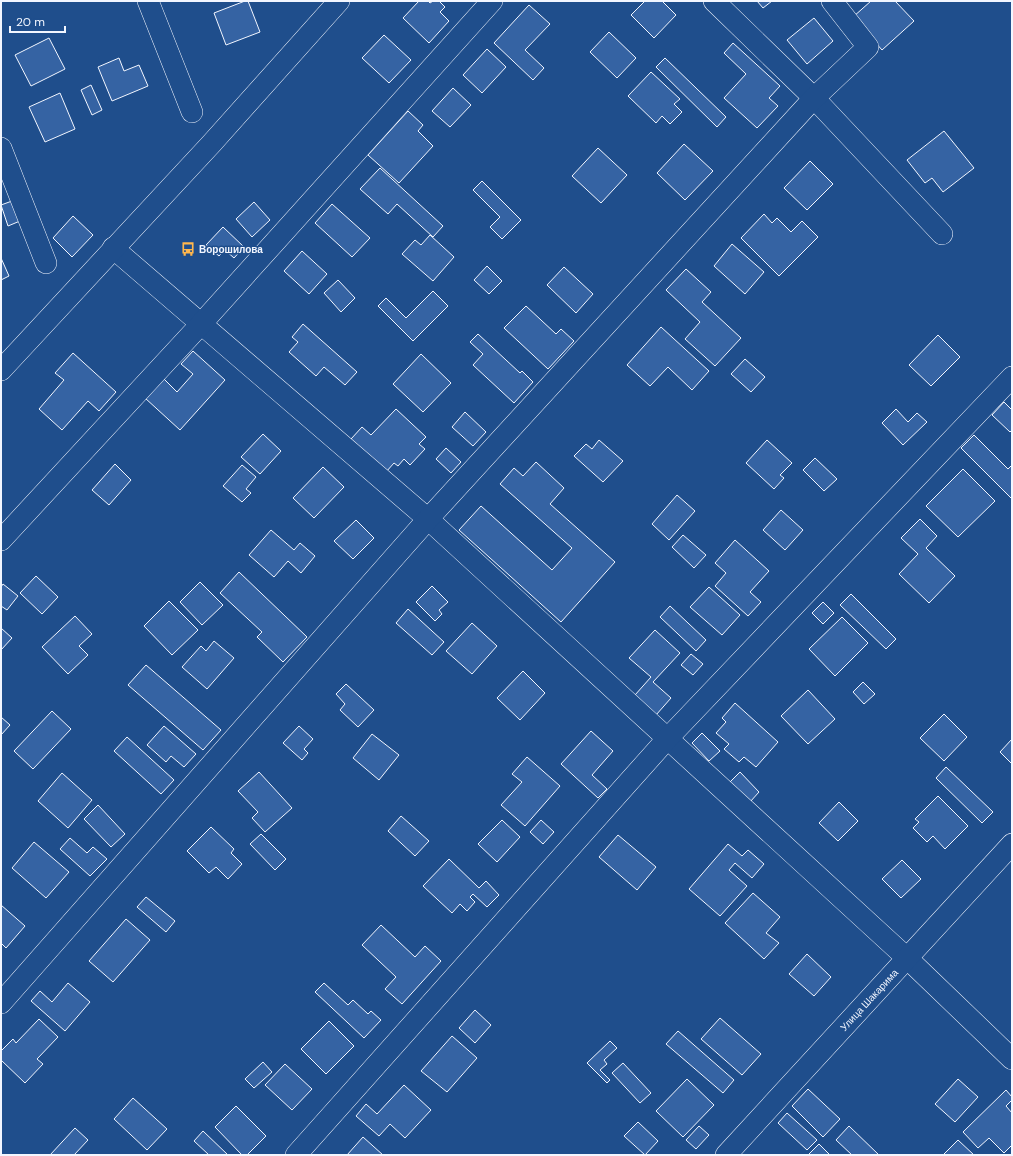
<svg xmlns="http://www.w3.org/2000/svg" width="1013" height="1156" font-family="'DM Sans',sans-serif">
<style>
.building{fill:#3563a3;stroke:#f2f6ff}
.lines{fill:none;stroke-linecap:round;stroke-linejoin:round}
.minor-casing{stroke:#f2f6ff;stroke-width:22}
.minor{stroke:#1f4e8c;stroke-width:21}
.labels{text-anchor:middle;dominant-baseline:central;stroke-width:3;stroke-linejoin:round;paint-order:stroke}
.poi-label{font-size:10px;font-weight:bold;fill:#f2f6ff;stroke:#1f4e8c;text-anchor:start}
.street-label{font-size:10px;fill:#f2f6ff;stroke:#1f4e8c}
</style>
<rect width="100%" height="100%" fill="#1f4e8c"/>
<path class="building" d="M245 1H248L260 32 226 45 214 13Z
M419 1H428L430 3 433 1H439L445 7 440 12 449 21 429 43 403 18Z
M645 1H662L676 15 654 38 631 15Z
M757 1H772L763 8Z
M871 1H895L914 21 882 50 853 17Z
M529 5 550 24 525 50 544 68 533 80 494 43Z
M814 18 833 41 807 64 787 40Z
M609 32 636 58 617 78 590 52Z
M384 35 411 60 389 83 362 58Z
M49 38 65 69 31 86 15 55Z
M733 43 780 86 769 98 778 106 757 128 724 98 746 74 724 53Z
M487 49 506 67 482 93 463 75Z
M119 58 124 71 139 65 148 86 112 101 98 67Z
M665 58 726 117 717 127 656 67Z
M651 72 680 99 674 104 682 112 670 124 662 116 656 123 628 96Z
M91 85 102 110 92 115 81 90Z
M453 88 471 105 450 127 432 111Z
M60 93 75 129 45 142 29 107Z
M408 111 423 125 418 131 433 146 399 183 368 155Z
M944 131 974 168 943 192 932 178 925 183 907 160Z
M684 144 713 171 685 200 657 173Z
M598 148 627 175 601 203 572 176Z
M810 161 833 184 807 210 784 188Z
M380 168 443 226 433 237 397 204 388 214 360 189Z
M482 181 521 220 502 239 490 227 500 217 473 190Z
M12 201 20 221 8 226 1 205Z
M254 202 270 220 252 237 236 219Z
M332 204 370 238 352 257 315 223Z
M764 214 772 223 777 218 791 232 802 221 818 237 779 276 741 238Z
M73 216 93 235 72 257 53 238Z
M223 227 244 247 234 258 225 250 219 256 206 245Z
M430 235 454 257 433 281 402 254 415 240 421 245Z
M732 244 764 272 745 294 714 266Z
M302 251 327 274 309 294 284 271Z
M1 258 9 276 1 280Z
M487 266 502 281 489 294 474 280Z
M564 267 593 294 576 313 547 285Z
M686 269 711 292 702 302 741 338 715 366 685 339 700 322 666 290Z
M338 280 355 298 341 312 324 293Z
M433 291 448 306 413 341 378 306 386 298 406 318Z
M526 306 556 334 561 329 574 341 548 369 504 328Z
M303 324 357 372 345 385 324 367 316 376 289 352 298 342 292 337Z
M661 327 709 371 692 390 668 367 650 386 627 365Z
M478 334 520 373 522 371 533 382 514 403 473 365 483 354 470 342Z
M938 335 960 357 931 386 909 365Z
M193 351 225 380 180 430 145 398 163 378 177 392 193 374 181 364Z
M73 353 116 392 99 411 88 401 62 430 39 409 64 380 55 373Z
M421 354 451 383 423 412 393 384Z
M745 359 765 377 751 392 731 374Z
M1004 402 1012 410V430L1010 432 992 415Z
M396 409 426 437 419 444 425 449 410 465 404 459 398 466 394 463 386 472 351 439 362 427 371 435Z
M896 409 908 422 917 413 927 422 903 445 882 423Z
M465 412 486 432 473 446 452 427Z
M263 434 281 451 260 474 241 457Z
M974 435 1008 469 1012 465V499L961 448Z
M599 440 623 461 603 482 574 456 586 444 592 449Z
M767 440 792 463 780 475 784 478 774 489 746 463Z
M446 448 461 462 451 473 436 459Z
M815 458 837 479 824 491 803 470Z
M536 462 564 488 550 504 615 562 561 622 459 530 481 506 552 570 572 548 500 484 514 468 523 476Z
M115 464 131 480 109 505 92 490Z
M242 465 256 477 246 489 251 493 242 502 223 486Z
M323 467 344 487 314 518 293 498Z
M963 469 995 501 958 537 926 506Z
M677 495 695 511 669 540 652 524Z
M781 510 803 530 785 550 763 530Z
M920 519 937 536 926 548 955 576 929 603 899 574 918 554 901 538Z
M356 520 374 538 353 559 334 541Z
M271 530 294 550 300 543 315 556 301 573 288 561 274 577 249 555Z
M683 535 706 555 694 568 672 547Z
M735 540 769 571 750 592 761 602 748 616 715 586 726 573 715 563Z
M239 572 307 637 283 662 257 637 262 632 220 593Z
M36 576 58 597 42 614 20 593Z
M200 582 223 605 202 625 180 602Z
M3 584 18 596 7 610 1 606V587Z
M432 586 448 602 439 610 442 614 435 621 416 602Z
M709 587 740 615 722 635 690 607Z
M851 594 896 639 886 649 840 605Z
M169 601 198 630 172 655 144 626Z
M823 602 834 613 823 624 812 613Z
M670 606 706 640 696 651 660 617Z
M408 609 444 642 432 655 396 623Z
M75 616 92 634 79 646 88 655 68 674 42 647Z
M842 617 868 643 835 676 809 649Z
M472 623 497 646 472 674 446 651Z
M1 628 12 638 1 650Z
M655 630 680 653 653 682 671 698 656 715 635 695 651 677 629 658Z
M214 641 234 658 207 689 182 667 201 646 206 651Z
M691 654 703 664 693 675 681 665Z
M146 665 221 730 203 750 128 685Z
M523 671 545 693 520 720 497 698Z
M863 682 875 694 864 704 853 692Z
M346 684 374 710 358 727 340 710 345 704 336 694Z
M808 690 835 719 808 744 781 716Z
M735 703 778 742 756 767 744 757 739 762 724 749 729 744 716 733 726 722 722 718Z
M52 711 71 729 33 769 14 751Z
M944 714 967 737 944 761 920 738Z
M1 717 10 725 1 735Z
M164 726 196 754 184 767 171 756 166 762 147 745Z
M299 726 313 739 304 749 308 753 302 760 283 743Z
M591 731 613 751 592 775 607 789 598 798 561 764Z
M702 733 720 751 709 761 692 743Z
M372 734 399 755 379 780 353 758Z
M127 737 174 780 161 794 114 751Z
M1012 739V764L1000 752Z
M527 757 560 786 525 826 501 805 522 782 512 774Z
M946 767 993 812 982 823 936 778Z
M259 772 292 808 265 832 252 818 258 812 238 791Z
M740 772 759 792 750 802 730 782Z
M62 773 92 800 68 828 38 801Z
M938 796 968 826 945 849 933 836 927 842 913 828 919 822 915 819Z
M839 802 858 821 838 841 819 823Z
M98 805 125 834 111 847 84 819Z
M401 816 429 841 415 856 388 831Z
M502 820 520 837 497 862 478 844Z
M541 820 554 832 543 844 530 832Z
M211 827 234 849 231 853 242 864 228 879 216 867 209 873 187 851Z
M261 834 286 859 275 870 250 844Z
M618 835 656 867 637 890 599 857Z
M70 838 87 853 93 847 107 859 90 876 60 849Z
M34 842 69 872 46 898 12 868Z
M728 844 742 856 748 850 764 864 752 878 735 863 729 870 747 886 720 916 689 889Z
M449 859 479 888 486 881 499 895 487 907 473 894 470 897 475 902 467 911 460 904 452 913 423 886Z
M902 860 921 879 901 898 882 879Z
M753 893 780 917 766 933 779 943 764 959 725 923Z
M146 897 175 921 166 932 137 907Z
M1 905 25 926 6 948 1 943Z
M126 919 150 940 113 982 89 961Z
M381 925 415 957 425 946 441 961 402 1004 385 989 396 977 362 945Z
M807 954 831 977 814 996 789 974Z
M68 983 90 1002 65 1031 31 1001 40 991 52 1002Z
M324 983 348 1005 353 1000 368 1014 371 1011 381 1020 364 1038 315 992Z
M475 1010 491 1025 475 1043 459 1028Z
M720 1018 761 1054 742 1075 701 1039Z
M39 1019 58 1037 37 1059 43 1064 25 1083 1 1060V1051L13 1039 16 1043Z
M329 1021 354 1046 326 1074 301 1049Z
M678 1031 734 1080 723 1093 666 1044Z
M452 1036 477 1058 447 1092 421 1071Z
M610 1041 617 1048 604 1060 607 1064 600 1070 610 1080 607 1083 587 1063Z
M263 1062 272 1072 254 1088 245 1079Z
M623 1063 651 1093 640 1103 612 1073Z
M285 1064 312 1089 292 1110 265 1085Z
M687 1079 714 1105 683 1137 656 1111Z
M958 1079 978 1097 955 1122 935 1104Z
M404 1085 431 1110 405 1138 390 1124 379 1136 356 1116 366 1104 377 1114Z
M808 1089 840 1119 823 1137 792 1106Z
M1006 1090 1012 1097V1100L1006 1106 1012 1113V1145L1004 1153 989 1138 978 1148 963 1132Z
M133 1098 167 1129 147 1150 114 1119Z
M236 1106 266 1136 247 1155H242L215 1127Z
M787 1113 817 1140 807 1150 778 1123Z
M638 1122 658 1141 645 1155 624 1136Z
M699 1126 709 1135 696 1149 686 1140Z
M849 1126 879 1155H852L836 1140Z
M75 1128 88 1140 74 1155H50Z
M203 1131 228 1155H209L194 1141Z
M363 1137 383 1155H347Z
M958 1140 974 1155H943Z
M819 1144 830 1155H808Z"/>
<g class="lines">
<defs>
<g id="minor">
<path d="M148 1 192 112"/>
<path d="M714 1 814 98 942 234"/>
<path d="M1 148 46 263"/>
<path d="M113 248 428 519 908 959 1012 1059"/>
<path d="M1 370 212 143 339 1"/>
<path d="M1 540 201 324 492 1"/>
<path d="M1 1003 428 519 814 98 868 47 832 1"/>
<path d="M296 1155 667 739 1012 377"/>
<path id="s1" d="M726 1155 1012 844"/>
</g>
</defs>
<use href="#minor" class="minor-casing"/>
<use href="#minor" class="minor"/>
</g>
<defs>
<symbol id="bus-bare" viewBox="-9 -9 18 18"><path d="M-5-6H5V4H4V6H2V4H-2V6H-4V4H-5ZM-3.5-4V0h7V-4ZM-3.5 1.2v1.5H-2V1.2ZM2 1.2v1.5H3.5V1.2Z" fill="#ffb74d" stroke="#1f4e8c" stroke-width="2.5" paint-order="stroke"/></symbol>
</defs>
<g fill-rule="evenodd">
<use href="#bus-bare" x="178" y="239" width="20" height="20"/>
</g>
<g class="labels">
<g class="poi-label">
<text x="199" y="249">Ворошилова</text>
</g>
<g class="street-label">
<text stroke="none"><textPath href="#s1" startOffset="211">Улица Шакарима</textPath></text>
</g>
</g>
<rect width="1013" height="1156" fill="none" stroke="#f2f6ff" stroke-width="4"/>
<path d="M10 26v6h55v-6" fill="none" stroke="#f2f6ff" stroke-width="2"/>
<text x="16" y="26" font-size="12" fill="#f2f6ff" stroke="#1f4e8c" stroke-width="3" paint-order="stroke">20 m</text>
</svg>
